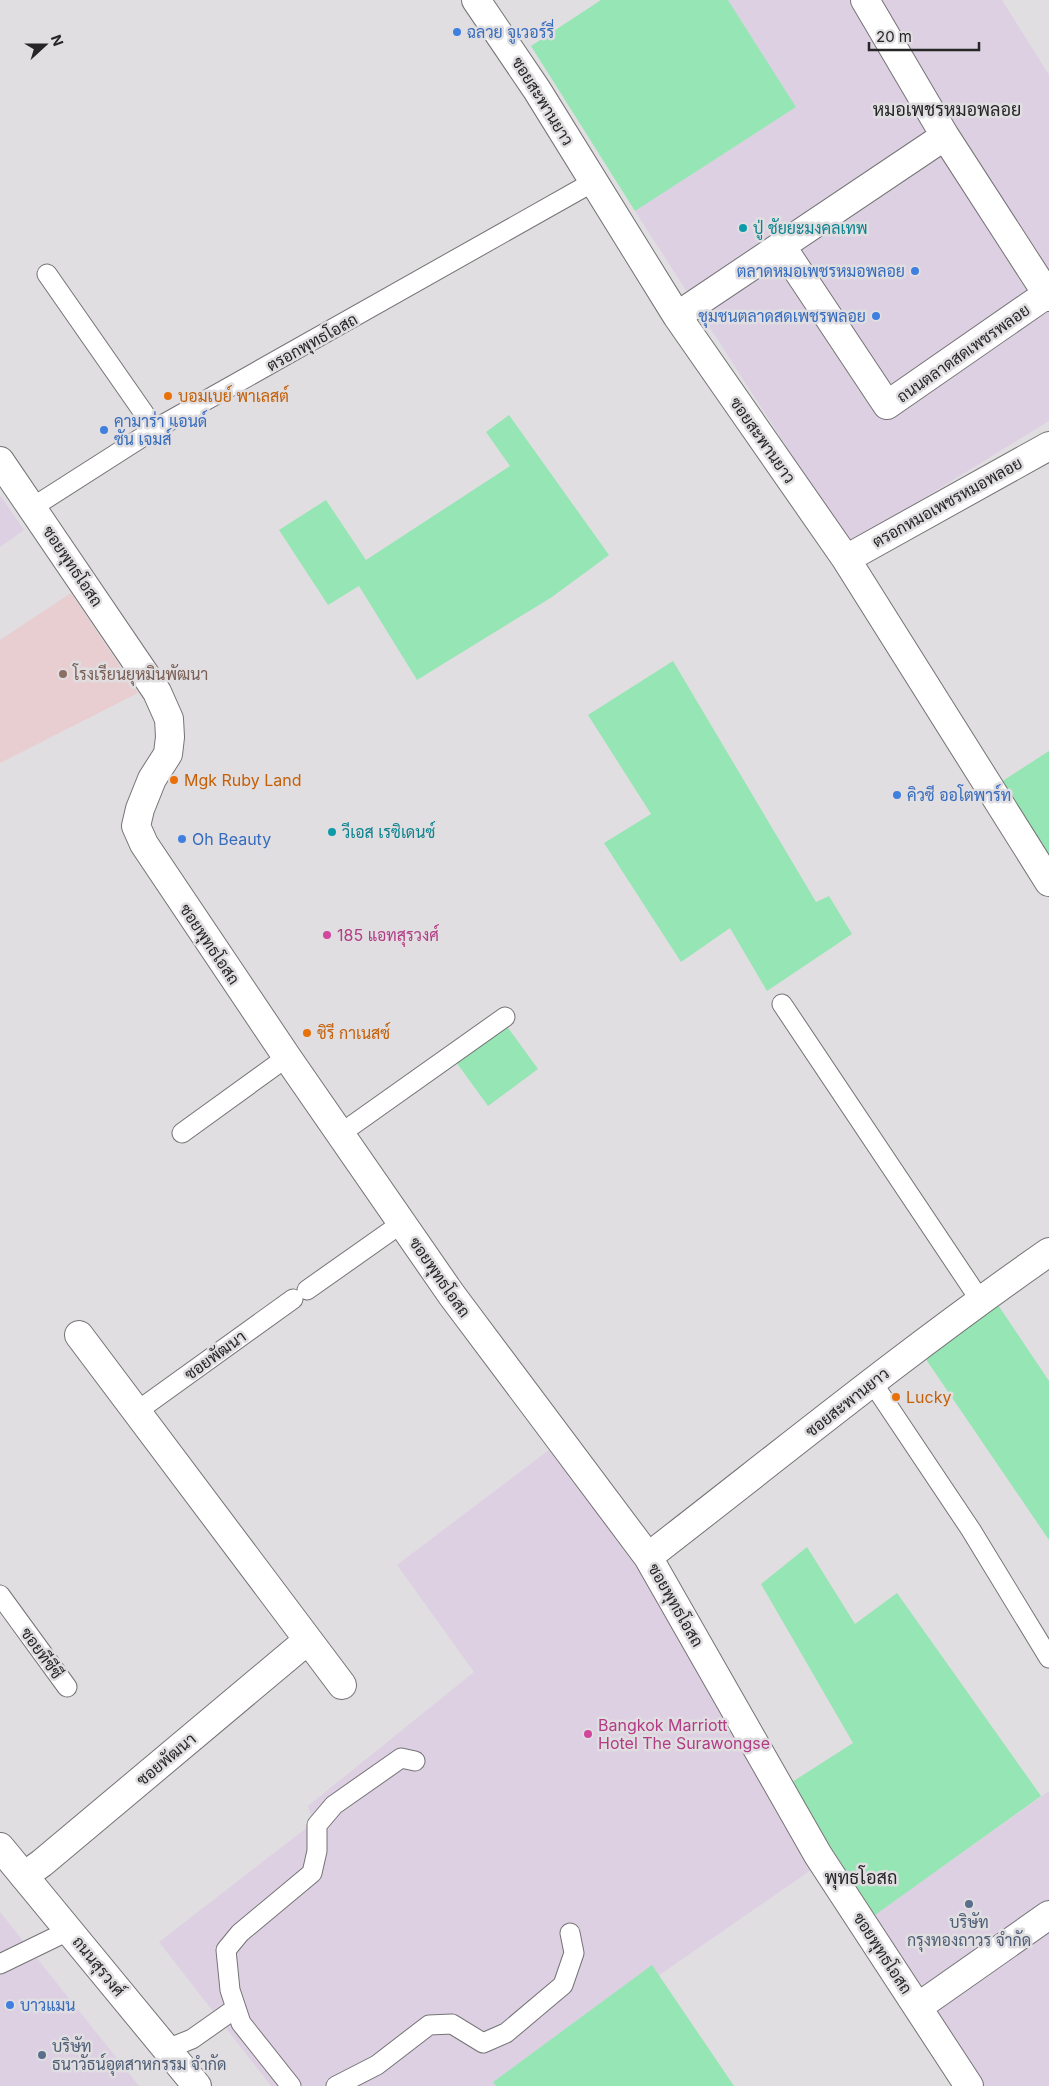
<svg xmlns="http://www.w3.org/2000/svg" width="1049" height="2086" font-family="Inter,Sarabun,sans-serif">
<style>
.commercial{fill:#ddd0e3}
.education{fill:#e8ced0}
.green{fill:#96e5b5}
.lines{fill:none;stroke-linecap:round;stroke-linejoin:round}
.lane-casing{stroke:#757375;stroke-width:21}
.street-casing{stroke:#757375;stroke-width:30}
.secondary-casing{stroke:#757375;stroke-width:30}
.lane{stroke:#fff;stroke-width:19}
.street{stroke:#fff;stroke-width:28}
.secondary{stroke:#fff;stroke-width:28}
.shop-dot{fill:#3f7fe0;stroke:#e0dee1;stroke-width:2}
.culture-dot{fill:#0f9aa8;stroke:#e0dee1;stroke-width:2}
.food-dot{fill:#e8710a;stroke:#e0dee1;stroke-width:2}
.education-dot{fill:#8d6e63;stroke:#e0dee1;stroke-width:2}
.hotel-dot{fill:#d1479c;stroke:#e0dee1;stroke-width:2}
.service-dot{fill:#5c6f8a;stroke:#e0dee1;stroke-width:2}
.labels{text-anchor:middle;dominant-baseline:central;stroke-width:5;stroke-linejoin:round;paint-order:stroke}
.shop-label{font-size:16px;fill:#366cbe;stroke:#e0dee1;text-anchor:start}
.street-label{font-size:16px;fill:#272627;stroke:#e0dee1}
.culture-label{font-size:16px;fill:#0d838f;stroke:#e0dee1;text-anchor:start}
.food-label{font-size:16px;fill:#c56008;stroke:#e0dee1;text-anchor:start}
.education-label{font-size:16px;fill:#785e54;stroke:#e0dee1;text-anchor:start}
.hotel-label{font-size:16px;fill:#b23c85;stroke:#e0dee1;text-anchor:start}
.service-label{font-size:16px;fill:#4e5e75;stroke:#e0dee1}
.neighbourhood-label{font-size:18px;fill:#272627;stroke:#e0dee1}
</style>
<rect width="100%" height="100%" fill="#e0dee1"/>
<path class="commercial" d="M728 0H1002L1049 75V421L849 544 635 211 796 107Z
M0 495 24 530 0 547Z
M549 1450 635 1560 811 1870 658 1976 651 1966 493 2082 496 2086H271L159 1942 313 1823 308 1806 474 1672 397 1565Z
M1049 1791V2086H977L866 1921Z
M0 1912 139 2086H0Z"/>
<path class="education" d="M71 593 138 693 0 763V640Z"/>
<path class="green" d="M601 0H728L796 107 635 211 531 46Z
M509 415 609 555 552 597 417 680 359 586 328 605 279 530 326 500 366 560 510 466 486 432Z
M673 661 816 902 829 896 852 934 767 991 730 928 681 962 604 843 651 814 588 715Z
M1049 751V856L1001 782Z
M506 1025 538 1069 488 1106 456 1062Z
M998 1305 1049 1381V1540L923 1355Z
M807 1547 855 1624 897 1593 1041 1796 875 1915 789 1784 853 1743 761 1584Z
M652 1965 734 2086H496L493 2082Z"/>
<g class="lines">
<defs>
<path id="lane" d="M47 274 155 429
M33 507 155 429 593 182
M782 1004 980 1300
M182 1133 287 1057
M340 1134 505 1017
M307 1290 402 1223
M872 1382 971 1530 1049 1658
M136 1412 293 1299
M0 1595 67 1687
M0 1964 70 1930
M167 2049 192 2039 236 2008
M291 2086 241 2023 230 1990 226 1950 240 1933 312 1873 317 1851V1825L334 1805 401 1758 415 1761
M336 2086 377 2065 429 2025 452 2024 483 2043 506 2033 563 1985 574 1953 570 1933"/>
<path id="street" d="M476 0 537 90 677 316 846 559 1049 882
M865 0 945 136 1049 297
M782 247 887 405 1047 294
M677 316 945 136
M0 461 157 692 169 719 170 737 168 754 152 779 140 809 136 826 144 844 287 1057 451 1294 648 1557 818 1855 969 2086
M846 559 1049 446
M79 1335 342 1685
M648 1557C781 1454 911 1348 1049 1252
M24 1876 42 1863 308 1640
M918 2007 1049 1915"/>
<path id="secondary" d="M0 1847 197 2086"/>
</defs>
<use href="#lane" class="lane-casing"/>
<use href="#street" class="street-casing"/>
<use href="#secondary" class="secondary-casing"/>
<use href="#lane" class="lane"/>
<use href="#street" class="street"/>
<use href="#secondary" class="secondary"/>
</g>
<g class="shop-dot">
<circle cx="457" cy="32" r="5"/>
<circle cx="915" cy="271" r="5"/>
<circle cx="876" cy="316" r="5"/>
<circle cx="104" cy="430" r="5"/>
<circle cx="897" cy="795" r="5"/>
<circle cx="182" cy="839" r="5"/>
<circle cx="10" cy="2005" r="5"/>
</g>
<g class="culture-dot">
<circle cx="743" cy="228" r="5"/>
<circle cx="332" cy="832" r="5"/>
</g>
<g class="food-dot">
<circle cx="168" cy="396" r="5"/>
<circle cx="174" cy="780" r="5"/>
<circle cx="307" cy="1033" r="5"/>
<circle cx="896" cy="1397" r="5"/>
</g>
<circle class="education-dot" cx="63" cy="674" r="5"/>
<g class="hotel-dot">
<circle cx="327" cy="935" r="5"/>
<circle cx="588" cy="1734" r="5"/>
</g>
<g class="service-dot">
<circle cx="969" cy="1904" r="5"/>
<circle cx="42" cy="2055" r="5"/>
</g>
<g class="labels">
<g class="shop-label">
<text x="467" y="32">ฉลวย จูเวอร์รี่</text>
<text x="905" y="271" text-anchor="end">ตลาดหมอเพชรหมอพลอย</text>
<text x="866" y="316" text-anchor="end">ชุมชนตลาดสดเพชรพลอย</text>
<text x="114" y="421">คามาร่า แอนด์<tspan x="114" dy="18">ซัน เจมส์</tspan></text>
<text x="907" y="795">คิวซี ออโตพาร์ท</text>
<text x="192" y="839">Oh Beauty</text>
<text x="20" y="2005">บาวแมน</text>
</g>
<g class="street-label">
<text transform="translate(543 101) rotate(58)">ซอยสะพานยาว</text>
<text transform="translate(312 342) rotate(-29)">ตรอกพุทธโอสถ</text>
<text transform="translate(963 353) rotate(-35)">ถนนตลาดสดเพชรพลอย</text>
<text transform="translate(763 440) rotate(55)">ซอยสะพานยาว</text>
<text transform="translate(947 502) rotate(-29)">ตรอกหมอเพชรหมอพลอย</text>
<text transform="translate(73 566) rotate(56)">ซอยพุทธโอสถ</text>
<text transform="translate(210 944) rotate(56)">ซอยพุทธโอสถ</text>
<text transform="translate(440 1277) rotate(55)">ซอยพุทธโอสถ</text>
<text transform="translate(215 1355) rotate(-36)">ซอยพัฒนา</text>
<text transform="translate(847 1402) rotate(-38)">ซอยสะพานยาว</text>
<text transform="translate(676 1605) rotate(60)">ซอยพุทธโอสถ</text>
<text transform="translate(42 1653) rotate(54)">ซอยทีซีซี</text>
<text transform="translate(166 1759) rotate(-40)">ซอยพัฒนา</text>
<text transform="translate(883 1953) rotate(57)">ซอยพุทธโอสถ</text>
<text transform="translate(99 1966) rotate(51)">ถนนสุรวงศ์</text>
</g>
<g class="culture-label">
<text x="753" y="228">ปู่ ชัยยะมงคลเทพ</text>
<text x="342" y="832">วีเอส เรซิเดนซ์</text>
</g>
<g class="food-label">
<text x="178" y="396">บอมเบย์ พาเลสต์</text>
<text x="184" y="780">Mgk Ruby Land</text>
<text x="317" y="1033">ชิรี กาเนสซ์</text>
<text x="906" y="1397">Lucky</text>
</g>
<g class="education-label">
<text x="73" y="674">โรงเรียนยุหมินพัฒนา</text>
</g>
<g class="hotel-label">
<text x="337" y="935">185 แอทสุรวงศ์</text>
<text x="598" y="1725">Bangkok Marriott<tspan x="598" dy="18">Hotel The Surawongse</tspan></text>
</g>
<g class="service-label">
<text x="969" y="1922">บริษัท<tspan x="969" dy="18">กรุงทองถาวร จำกัด</tspan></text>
<text x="52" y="2046" text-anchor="start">บริษัท<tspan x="52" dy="18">ธนาวัธน์อุตสาหกรรม จำกัด</tspan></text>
</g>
<g class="neighbourhood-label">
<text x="947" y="109">หมอเพชรหมอพลอย</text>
<text x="861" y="1877">พุทธโอสถ</text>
</g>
</g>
<g transform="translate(45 45) rotate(69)" stroke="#e0dee1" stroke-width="4" paint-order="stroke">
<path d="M0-4L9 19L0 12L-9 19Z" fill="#272627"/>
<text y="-8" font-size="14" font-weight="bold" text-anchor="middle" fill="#272627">N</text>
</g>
<path d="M869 42v8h110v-8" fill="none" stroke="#272627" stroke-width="2.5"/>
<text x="876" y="42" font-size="15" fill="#272627" stroke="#e0dee1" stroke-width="4" paint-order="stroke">20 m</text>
</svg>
